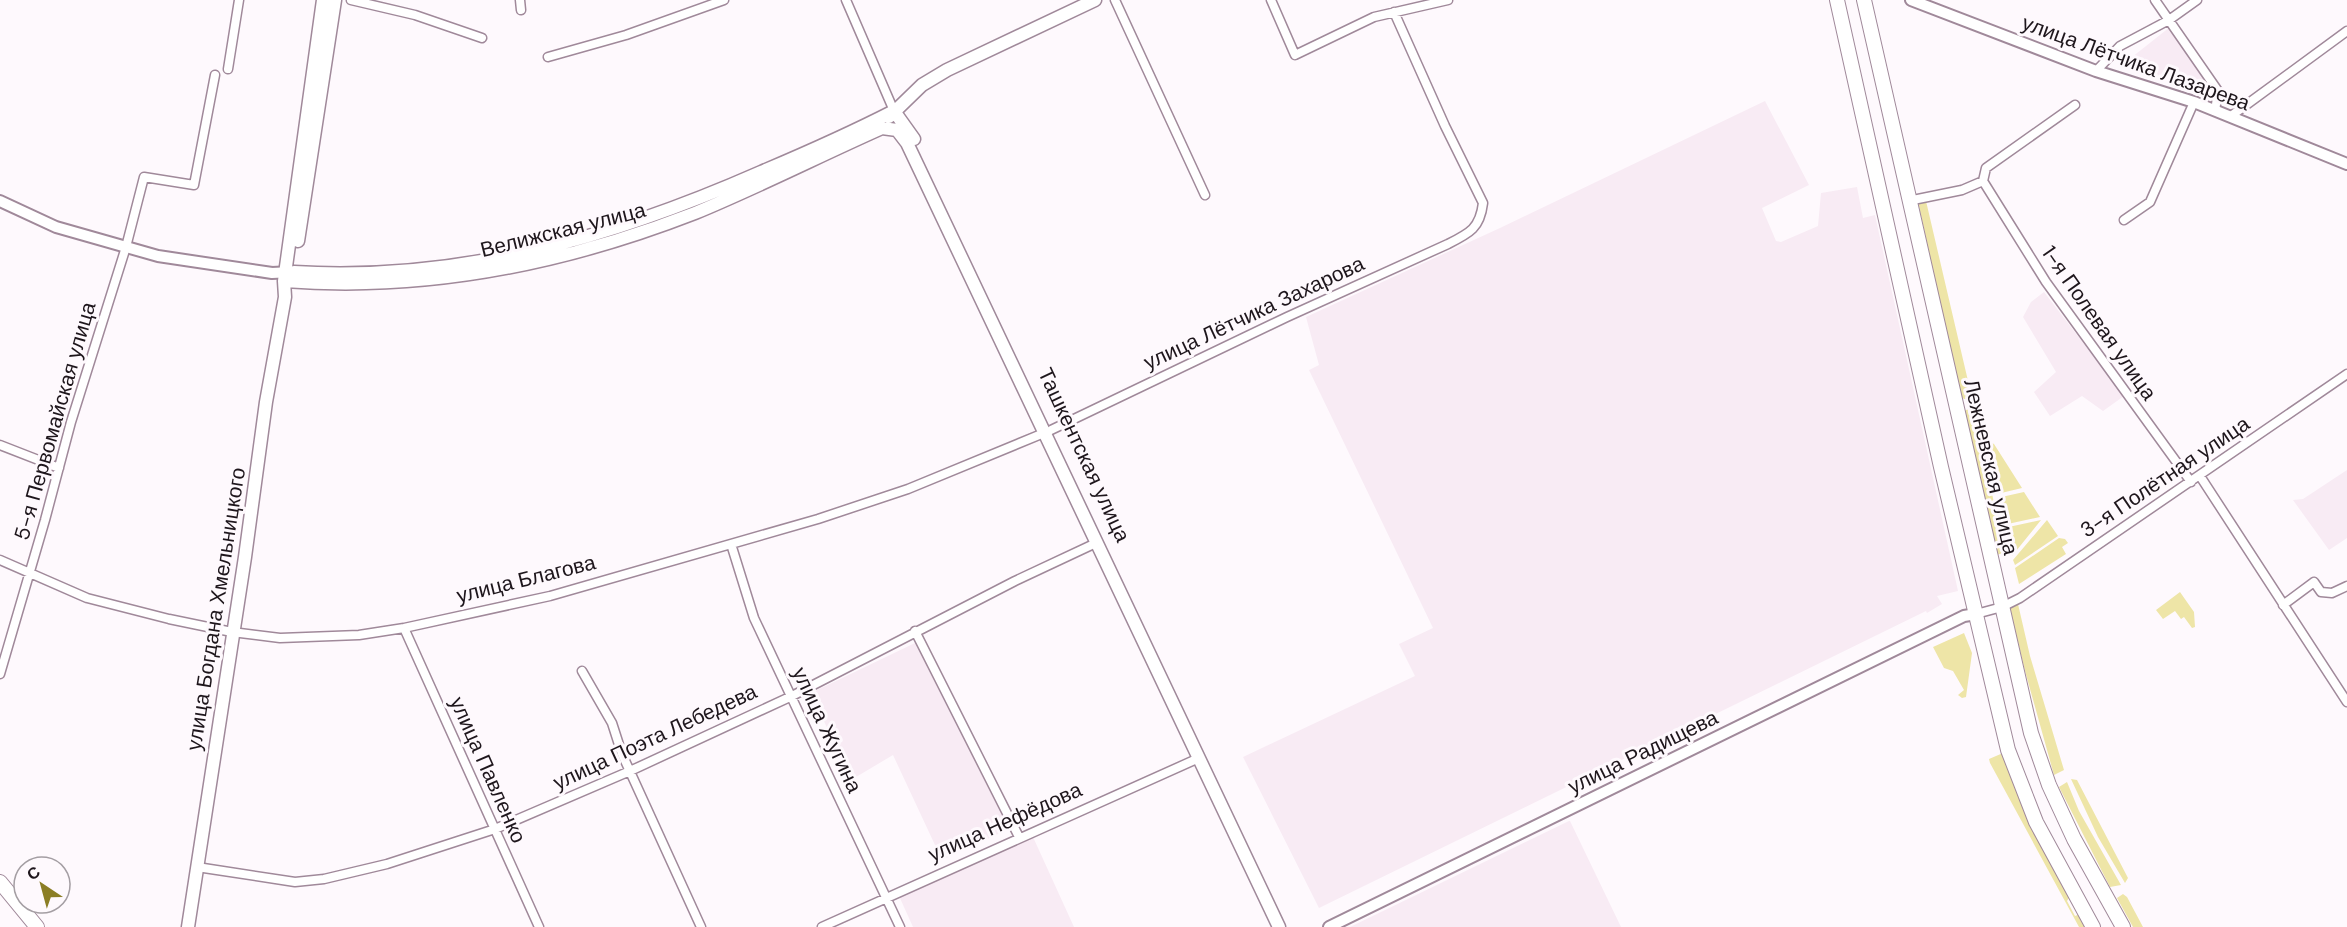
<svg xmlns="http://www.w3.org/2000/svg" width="2347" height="927" font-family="'DM Sans',sans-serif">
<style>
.built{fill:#f8ebf4}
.green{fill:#eee5a7}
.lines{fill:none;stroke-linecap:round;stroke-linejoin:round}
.minor-casing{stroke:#a0899a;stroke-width:11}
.tertiary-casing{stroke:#a0899a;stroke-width:14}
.secondary-casing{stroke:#a0899a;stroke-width:15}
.primary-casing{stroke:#a0899a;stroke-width:16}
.trunk-casing{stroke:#a0899a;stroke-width:16}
.minor{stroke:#fff;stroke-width:8}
.tertiary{stroke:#fff;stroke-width:10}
.secondary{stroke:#fff;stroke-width:12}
.primary{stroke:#fff;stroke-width:14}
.trunk{stroke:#fff;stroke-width:14}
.labels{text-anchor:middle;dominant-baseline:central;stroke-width:6;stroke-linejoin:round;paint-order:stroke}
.street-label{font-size:21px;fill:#1e161c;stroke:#fef9fd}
</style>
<rect width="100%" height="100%" fill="#fef9fd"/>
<path class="built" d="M2170 27 2210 78 2206 91 2122 65Z
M1765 101 1809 185 1762 208 1776 241 1781 242 1818 226 1821 193 1857 187 1863 218 1875 215 1958 591 1937 596 1942 604 1927 613 1926 611 1319 908 1243 757 1415 676 1399 644 1433 628 1309 370 1319 365 1306 317 1500 228Z
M2044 292 2124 396 2103 411 2082 396 2050 416 2034 392 2056 372 2023 317 2031 302Z
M2347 470V538L2329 550 2293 500 2303 499Z
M915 643 1009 829 942 860 893 755 851 780 811 693Z
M1570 821 1621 927H1350L1569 821Z
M1033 837 1074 927H913L899 896Z"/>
<path class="green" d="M1926 201 1972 398 1964 399 1961 396 1918 202Z
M1973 408 2005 552 1997 555 1964 412 1966 410Z
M1992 443 1994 444 2022 488 1997 494 1987 446Z
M2024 492 2040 517 2003 525 1997 498Z
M2041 520 2012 556 2004 528Z
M2047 520 2058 536 2015 565 2013 560Z
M2059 538 2065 539 2068 543 2062 547 2066 554 2019 584 2015 568Z
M2180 592 2194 612 2195 627 2192 628 2184 617 2181 619 2175 611 2163 619 2156 610Z
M2018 604 2030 656 2064 770 2054 775 2025 671 2010 609Z
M1964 633 1972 653 1966 697 1962 698 1958 695 1964 690 1953 671 1944 668 1933 647Z
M2003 753 2070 896 2067 901 2075 916 2080 914 2087 927H2079L1990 763 1989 759Z
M2071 779 2077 780 2128 878 2125 883 2098 837Z
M2067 782 2079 811 2121 885 2110 887 2059 787Z
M2123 894 2127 897 2143 927H2133L2117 898Z"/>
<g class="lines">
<defs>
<path id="minor" d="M351 0 415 15 482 38
M520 0 521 10
M846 0 894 111
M1115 0 1205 195
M1271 0 1295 55 1374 17 1448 0
M2155 0 2218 91 2215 111
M548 57 626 35 724 0
M228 69 239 0
M2096 71 2120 46 2169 20 2197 0
M2231 116 2347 31
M1983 181 2046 282 2191 482
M1908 201 1962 190 1983 181 1986 168 2075 105
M2124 220 2150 202 2194 102
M1051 430 1287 317 1448 244C1470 233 1480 228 1483 203L1445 126 1394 12
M0 445 59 468
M2200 476 2347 702
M731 544 754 618 900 927
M0 560 87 598 169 619 232 632 280 638 359 635 404 628 550 596 818 519 908 489 1044 433
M2283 605 2314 582 2321 592 2332 593 2347 586
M1976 614 2002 607 2020 598 2347 374
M404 628 539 927
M915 631 1019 837
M582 671 612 723 622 754 701 927
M0 674 45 520 71 422 126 247 144 177 194 185 215 75
M197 867 295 882 324 879 387 864 495 829 630 771 792 696 1015 581 1096 543
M822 927 1199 758"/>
<path id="tertiary" d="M1911 0 2096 71 2194 102 2347 164
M0 201 56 227 158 256 272 273 292 272
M1329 927 1964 616 1976 614"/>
<path id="secondary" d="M894 111 914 139
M889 117 922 85 947 70 1095 0
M298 241 335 0
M294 272C459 282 611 238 761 172 806 153 851 133 894 111
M284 281C425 292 564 264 695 213 758 187 819 156 882 128L897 130 907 143 1279 927
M188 927 245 557 266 402 285 297 284 281 323 0"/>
<path id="primary" d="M0 882 37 927"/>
<path id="trunk" d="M1837 0 1941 467 2008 750 2036 822 2093 927
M1864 0 2031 733 2049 785 2074 839 2123 927"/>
</defs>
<use href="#minor" class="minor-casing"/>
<use href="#tertiary" class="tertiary-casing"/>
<use href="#secondary" class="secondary-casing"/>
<use href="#primary" class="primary-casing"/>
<use href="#trunk" class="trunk-casing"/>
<use href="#minor" class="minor"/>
<use href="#tertiary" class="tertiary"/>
<use href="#secondary" class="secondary"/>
<use href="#primary" class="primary"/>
<use href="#trunk" class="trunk"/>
</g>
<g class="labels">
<g class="street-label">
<text transform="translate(2136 63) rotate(20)">улица Лётчика Лазарева</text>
<text transform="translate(563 230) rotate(-14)">Велижская улица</text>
<text transform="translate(1254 313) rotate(-25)">улица Лётчика Захарова</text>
<text transform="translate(2099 323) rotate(55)">1-я Полевая улица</text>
<text transform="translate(55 421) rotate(-74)">5-я Первомайская улица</text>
<text transform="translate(1084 455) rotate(65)">Ташкентская улица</text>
<text transform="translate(1991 467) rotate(77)">Лежневская улица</text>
<text transform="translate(2165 477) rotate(-34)">3-я Полётная улица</text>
<text transform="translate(526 579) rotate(-14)">улица Благова</text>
<text transform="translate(216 609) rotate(-81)">улица Богдана Хмельницкого</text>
<text transform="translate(827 730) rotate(65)">улица Жугина</text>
<text transform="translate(655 737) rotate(-25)">улица Поэта Лебедева</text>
<text transform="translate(1643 752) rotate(-26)">улица Радищева</text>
<text transform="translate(488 770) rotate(66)">улица Павленко</text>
<text transform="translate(1005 822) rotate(-24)">улица Нефёдова</text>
</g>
</g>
<g transform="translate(42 885) rotate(324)"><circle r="28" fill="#fef9fd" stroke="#a49ea3" stroke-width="1.5"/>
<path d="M0-4.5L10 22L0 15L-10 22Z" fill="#8b7e25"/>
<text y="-9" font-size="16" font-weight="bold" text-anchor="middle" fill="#1e161c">С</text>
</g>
</svg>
